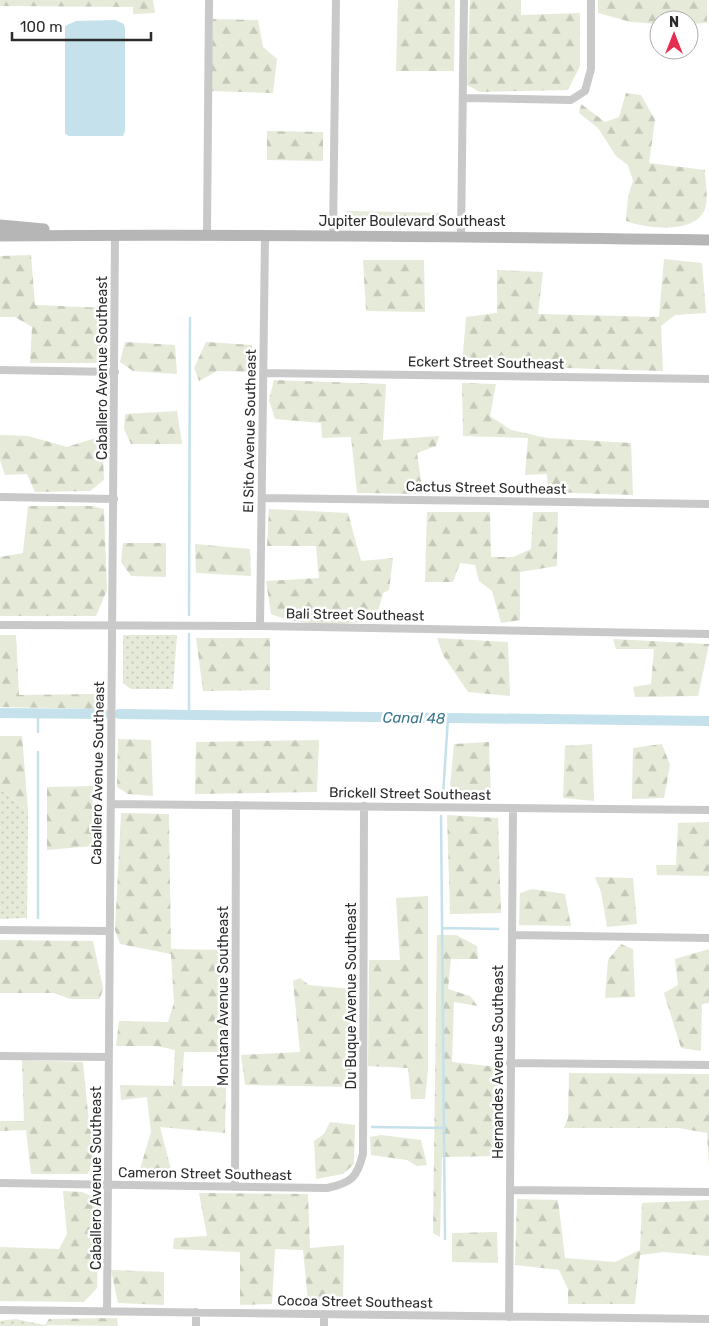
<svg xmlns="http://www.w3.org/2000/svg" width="709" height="1326" font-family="Rubik,sans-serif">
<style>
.grass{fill:url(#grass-dots)}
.forest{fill:url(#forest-firs)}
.water{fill:#c5e1eb}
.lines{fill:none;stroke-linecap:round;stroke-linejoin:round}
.stream{stroke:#c5e1eb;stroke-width:2.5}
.canal{stroke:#c5e1eb;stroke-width:10}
.street{stroke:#c9c9c9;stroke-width:8}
.secondary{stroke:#b6b6b6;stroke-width:11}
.labels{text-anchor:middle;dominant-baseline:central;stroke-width:5;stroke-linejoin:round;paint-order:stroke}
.street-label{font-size:14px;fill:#2c2c2c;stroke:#fff}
.water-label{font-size:15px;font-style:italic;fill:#3b788e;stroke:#fff}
</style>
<defs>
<pattern id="grass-dots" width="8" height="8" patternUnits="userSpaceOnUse" patternTransform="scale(1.25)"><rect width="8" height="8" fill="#e5ead9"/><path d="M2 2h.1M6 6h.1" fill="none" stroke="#c5c9ba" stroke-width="1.8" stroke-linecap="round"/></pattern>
<pattern id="forest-firs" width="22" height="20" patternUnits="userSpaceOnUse" patternTransform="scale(1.25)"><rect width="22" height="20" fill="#e5ead9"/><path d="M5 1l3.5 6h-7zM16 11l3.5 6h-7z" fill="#c5c9ba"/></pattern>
</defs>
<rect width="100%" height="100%" fill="#fff"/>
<path class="grass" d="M123 635H177L173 689H131L123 683Z
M0 789 28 811 27 918 0 919Z
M15 1319 45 1325 48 1326H0V1321Z"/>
<path class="forest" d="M0 0H153L155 13 133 14V7L0 6Z
M398 0H455L454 71H396Z
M470 0H521V15L580 13V66L568 90 480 92 467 85Z
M598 0H707V23L689 24V20H659V24L631 22 598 13Z
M213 19 258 20 263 47 277 59 273 93 211 91Z
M626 93 641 95 655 120 649 163 705 170C705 181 708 194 706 205 701 235 646 229 626 221L628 197 633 181 628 165 616 156 598 128 579 113 581 104 605 122 619 117Z
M267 131 323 132V161L267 160Z
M346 211 447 213 443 221 355 222Z
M31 255 35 305 106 308V356L103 363H30L32 327 15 317H0V256Z
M664 259 702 263 706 313 675 315 661 326 663 371 462 365 466 317 497 313V270L543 272 538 314 659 317Z
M363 260H424L425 312 366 311Z
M125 342 175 345 177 374 133 371 120 362Z
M206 342 252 345V372L217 371 199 381 194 368Z
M274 380 386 384 383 440 439 436 436 446 417 453 423 494 357 493 351 437 322 438 321 423 275 419 269 400Z
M462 383 496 384 490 416 511 430 547 438 631 443 633 495 548 492 547 474 525 475 528 438 463 436Z
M177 411 182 444H131L124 429 125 414Z
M0 435 28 436 67 447 102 436 104 480 90 491 35 492 27 474 5 475 0 460Z
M28 506H92L104 509 107 590 96 616H0V557L23 553Z
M269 509 348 513 361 561 393 558 389 590 383 593 376 618C348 627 298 626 271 614L266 581 319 578 316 546H267Z
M427 512H490L491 557H513L531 549 533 512H558L557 566 520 572V620L501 623 492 591 479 581 475 565 460 563 453 582H425Z
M123 543H166V577L131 576 121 562Z
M195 544 250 549 251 576 196 573Z
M0 635H16L19 695 98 694 100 709 0 707Z
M196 638H270V690L203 691Z
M437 638 508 642 510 696 468 692 443 655Z
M613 639 709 644 698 696 635 697 633 687 651 684 654 649H616Z
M0 736H22L28 811 0 789Z
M118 739 151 740 153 796 128 794 117 787Z
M319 740 317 792 195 794 196 742Z
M489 742 491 800 449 797 454 744Z
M592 744 594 801 563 798 565 746Z
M662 744 670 765 664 798 632 799 633 748Z
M93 786 92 846 47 850V787Z
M121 813 169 814 171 949 225 950 221 1052H184L182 1086H226L225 1133 160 1127 171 1169H140L151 1132 147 1097 121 1100 120 1085 173 1086 175 1050 157 1046H116L119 1021 168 1022 174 1003 171 954 120 944 115 930Z
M447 815 498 818 501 913 450 914Z
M709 822V876L657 875 656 865H676L678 823Z
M595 877 633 878 637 924 607 927 601 892Z
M532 889 565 894 571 926 519 925 520 893Z
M428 896V1070L425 1099H411L408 1068 368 1066 369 960H400L396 898Z
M437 935H456L477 946 478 959H451L448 989 470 996 478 1006 454 1002 452 1062 497 1067 499 1156 442 1157 440 1237 433 1233Z
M0 940 93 941 103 988 100 999H70L54 993H0Z
M621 944 633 949 635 997 605 998 608 960Z
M709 949V1003L702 1004 701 1051 681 1048 664 993 678 985 675 959Z
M300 978 309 985 352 989V1087L245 1085 241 1055 300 1052 293 981Z
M22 1060 83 1062 89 1123 96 1153 88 1174H31L26 1130 0 1131V1121H24Z
M569 1073 709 1074V1167L707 1133 679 1128H564L568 1118Z
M330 1122 355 1125 354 1164 343 1174 316 1179 314 1141 324 1134Z
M381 1135 421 1140 427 1165 417 1166 407 1160 371 1155 370 1137Z
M63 1191 82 1192 99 1199 97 1288 84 1302 0 1301V1247L59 1249 67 1234Z
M199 1193 308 1194 310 1248 344 1245 343 1303 308 1301 303 1250 275 1249 272 1304 240 1305V1252L173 1249 174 1238 207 1236Z
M517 1199 558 1200 565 1258 615 1262 640 1250 642 1203 709 1200V1256L664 1252 640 1255 635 1304H568V1289L559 1270 515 1265Z
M497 1232 498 1263 452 1262V1233Z
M111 1270 164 1272V1305L118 1303Z
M117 1318 118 1326 45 1325 49 1319Z"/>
<path class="water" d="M115 20 124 24 125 29V131L123 136H69L65 134V26L76 21Z"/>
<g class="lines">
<path class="stream" d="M189 615 190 318
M38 713V732
M189 715V634
M38 752V918
M443 795 448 718
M441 816 445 1239
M443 928 498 929
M372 1127 445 1128"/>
<path class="canal" d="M0 713 104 714
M119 714 709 721"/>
<path class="street" d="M464 98 571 100 585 91 591 69V0
M207 234 209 0
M333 235 336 0
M461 237 464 0
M0 370 115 372
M263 373 709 379
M0 497 114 499
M262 498 709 504
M0 625 260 626 709 634
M260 626 265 237
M111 804 709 810
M0 930 110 931
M512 935 709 938
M0 1056 109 1057
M510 1063 709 1065
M0 1183 327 1188C351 1183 357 1178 363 1154L364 806
M235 1187 236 805
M510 1190 709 1192
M0 1310 709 1319
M107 1311 115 235
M509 1317 513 808
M196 1326V1312
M324 1326V1314"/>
<path class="secondary" d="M0 225 44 229
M0 236C236 234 473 237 709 240"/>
</g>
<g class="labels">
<g class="street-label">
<text x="412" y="221">Jupiter Boulevard Southeast</text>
<text transform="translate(486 363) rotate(1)">Eckert Street Southeast</text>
<text transform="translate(102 368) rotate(-90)">Caballero Avenue Southeast</text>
<text transform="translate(250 431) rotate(-89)">El Sito Avenue Southeast</text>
<text transform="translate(486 488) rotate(1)">Cactus Street Southeast</text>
<text transform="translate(355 615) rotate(1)">Bali Street Southeast</text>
<text transform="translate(98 773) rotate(-89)">Caballero Avenue Southeast</text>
<text transform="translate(410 794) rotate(1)">Brickell Street Southeast</text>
<text transform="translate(223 996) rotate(-90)">Montana Avenue Southeast</text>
<text transform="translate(351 996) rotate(-90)">Du Buque Avenue Southeast</text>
<text transform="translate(498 1062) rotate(-90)">Hernandes Avenue Southeast</text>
<text transform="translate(205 1174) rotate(1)">Cameron Street Southeast</text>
<text transform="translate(96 1178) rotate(-90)">Caballero Avenue Southeast</text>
<text transform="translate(355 1302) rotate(1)">Cocoa Street Southeast</text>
</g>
<g class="water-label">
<text transform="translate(414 718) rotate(1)">Canal 48</text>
</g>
</g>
<g transform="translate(674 35)"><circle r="24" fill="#ffffff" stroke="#ababab"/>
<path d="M0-4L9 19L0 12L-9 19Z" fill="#e52d51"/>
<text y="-8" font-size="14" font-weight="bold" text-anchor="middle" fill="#2c2c2c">N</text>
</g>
<path d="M12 32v8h139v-8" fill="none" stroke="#2c2c2c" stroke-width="2.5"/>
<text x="20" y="32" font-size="15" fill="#2c2c2c" stroke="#ffffff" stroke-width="4" paint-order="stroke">100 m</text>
</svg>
